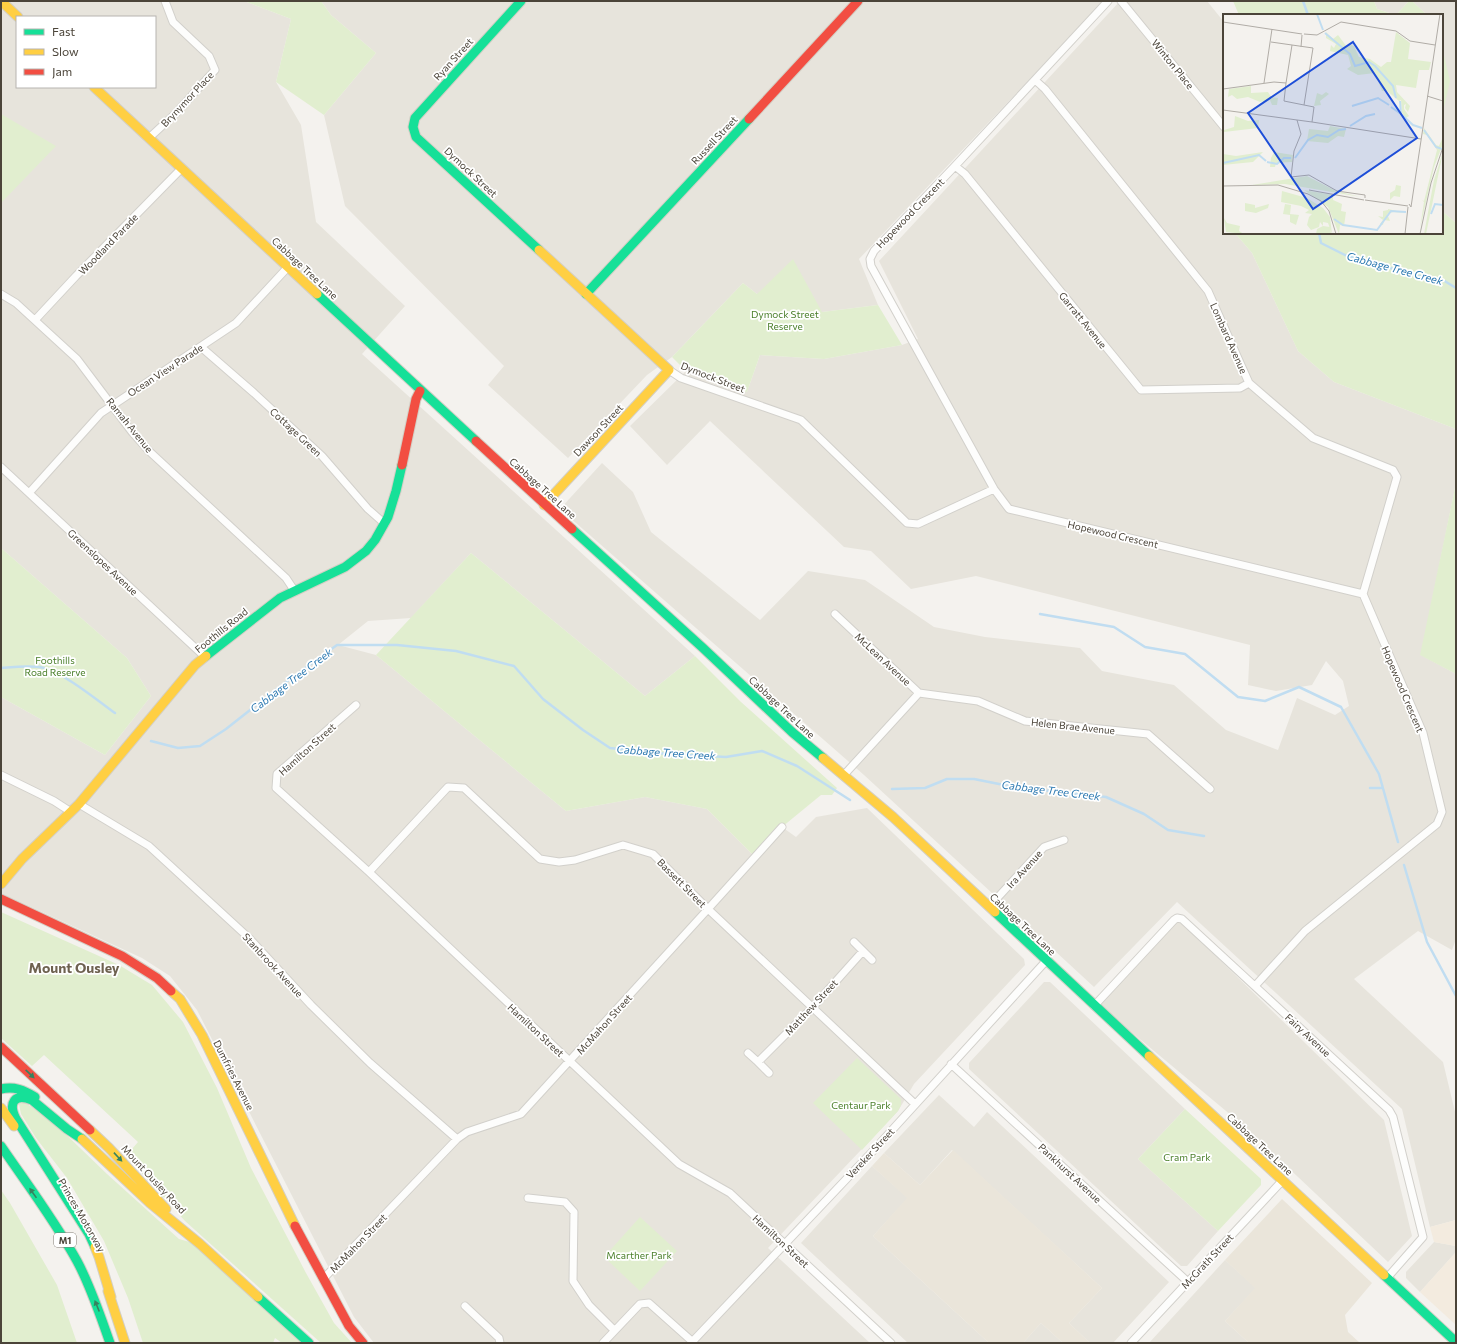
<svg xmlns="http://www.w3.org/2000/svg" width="1457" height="1344" font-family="Commissioner,sans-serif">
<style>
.residential{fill:#e7e4dc;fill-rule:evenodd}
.commercial{fill:#f3ebdf}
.education{fill:#eae5da}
.green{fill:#e1eecf}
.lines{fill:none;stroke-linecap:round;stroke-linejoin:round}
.stream{stroke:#c0ddf1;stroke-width:2.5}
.street-casing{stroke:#d2d0cb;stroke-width:9}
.fast-casing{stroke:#d3cfc5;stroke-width:11}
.slow-casing{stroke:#d3cfc5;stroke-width:11}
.jam-casing{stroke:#d3cfc5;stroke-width:11}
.street{stroke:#fdfdfc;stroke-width:7}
.fast{stroke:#16e098;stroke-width:9}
.slow{stroke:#ffcf43;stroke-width:9}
.jam{stroke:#f24e42;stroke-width:9}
.oneway{fill:#36825f}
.labels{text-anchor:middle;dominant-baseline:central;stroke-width:3.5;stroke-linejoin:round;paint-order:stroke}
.shield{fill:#fff;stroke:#817c74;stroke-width:1}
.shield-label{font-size:9px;font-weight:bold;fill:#4b4439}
.street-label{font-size:10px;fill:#4b4439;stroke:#fff}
.park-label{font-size:10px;fill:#4a7f2a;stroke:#fff}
.water-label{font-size:11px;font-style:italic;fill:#2e7ab2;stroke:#fff}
.district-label{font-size:14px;font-weight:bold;fill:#6e6250;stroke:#fff}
.inset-river{fill:none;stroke:#c0ddf1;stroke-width:2}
.inset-road{fill:none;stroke:#b0aca6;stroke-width:1}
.view{fill:#1d4ed8;fill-opacity:0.15;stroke:#1d4ed8;stroke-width:2}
.inset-edge{fill:none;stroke:#4b4439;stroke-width:2}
</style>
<rect width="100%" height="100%" fill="#f4f2ee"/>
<path class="residential" d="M1 1H244L291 19 276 82 301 125 316 222 405 306 362 354 695 656 645 696 471 553 411 618 368 621 338 645 376 655 566 811 645 797 707 809 755 857 782 827 796 837 816 817 867 808 1024 959 1025 965 914 1084 898 1111 768 1248 870 1343H374L354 1317 197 1010 170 976 142 958 1 893V697L105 755 151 696 127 658 1 548ZM17 17H155V87H17Z
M321 1H1104L859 259 878 305 822 312 757 294 743 283 672 357 647 375 568 458 488 385 504 366 345 206 324 115 376 53 331 15Z
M1120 1H1207L1224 22V233H1235L1252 253 1298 351 1334 382 1456 429V483L1421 655 1456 674V939L1452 950 1418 931 1354 979 1443 1062 1456 1116V1220L1430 1227 1402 1109 1177 902 1094 987 864 775 560 509 602 463 633 492 651 532 760 620 808 571 865 580 934 627 985 637 1080 648 1102 671 1174 685 1226 730 1278 750 1297 698 1335 715 1349 706 1343 681 1326 661 1312 685 1276 691 1248 685 1250 645 976 576 911 589 871 551 844 547 710 421 667 465 630 426 686 371 747 392 760 355 824 359 902 345 918 339 879 261Z
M1374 1H1409L1396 15 1377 9Z
M1412 1H1456V223L1442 211 1443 50 1442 47V15H1427Z
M1176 922H1181L1384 1120 1412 1236 1388 1262 1244 1126 1099 1005Z
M1044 982H1050L1185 1109 1138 1159 1218 1231 1187 1266H1181L969 1069V1063Z
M939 1095 974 1127 987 1112 1169 1282 1113 1343H1090L1069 1323 1102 1288 952 1150 920 1185 884 1153Z
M872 1166 908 1198 873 1236 989 1343H908L801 1243Z
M1434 1242 1456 1246V1252L1420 1292 1406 1278V1272Z
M1225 1260 1256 1288 1225 1321 1249 1343H1149Z
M1041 1323 1063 1343H1023Z"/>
<path class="commercial" d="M1456 1220V1246L1434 1242 1430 1227Z
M1456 1252V1325L1420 1292Z"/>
<path class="education" d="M953 1150 1102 1288 1069 1323 1090 1343H1063L1041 1323 1023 1343H989L873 1236 907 1198 872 1166 884 1153 920 1185Z
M1282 1199 1372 1283 1345 1315 1348 1332 1360 1343H1249L1225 1321 1255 1288 1225 1260Z"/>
<path class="green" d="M244 1H321L331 15 376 53 324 115 276 82 291 19Z
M1233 1H1374L1377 9 1395 15H1239Z
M1409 1H1412L1427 15H1396Z
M1442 47 1450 81 1442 116Z
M1 114 56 146 1 203Z
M1442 211 1456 223V429L1334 382 1298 351 1252 253 1235 233H1442Z
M793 259 822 312 878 305 902 345 824 359 760 355 747 392 686 371 672 357 743 283 757 294Z
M1456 483V674L1420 655Z
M1 548 127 658 151 696 105 755 1 697Z
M471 553 645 696 695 656 741 702 837 788 832 795H821L782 827 755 857 707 809 645 797 566 811 376 655Z
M1 912 119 965 152 985 183 1022 217 1088 251 1168 306 1273 334 1323 352 1343H321L185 1221 126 1156 138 1142 44 1055 32 1066 1 1038Z
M857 1058 901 1099V1105L898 1111 862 1150 813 1103Z
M24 1102 51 1120 107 1174 179 1239 193 1243 302 1343H282L275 1338 273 1343H143L128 1298 104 1241 67 1178 36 1138 21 1114 19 1104Z
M1185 1109 1261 1179V1185L1218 1231 1138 1159Z
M1 1190 10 1203 57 1285 77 1343H1Z
M640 1217 677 1251 640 1291 604 1257Z"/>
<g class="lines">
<path class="stream" d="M1303 1 1308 15
M1319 233 1321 243 1345 255 1418 276 1443 280 1456 288
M1040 614 1114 627 1145 647 1185 654 1238 697 1265 701 1299 687 1341 707 1379 774 1398 842
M1 668C15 667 31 665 44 668 64 673 97 700 115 713
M151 741 178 748 200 746 226 729 282 685 337 645H397L456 651 514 666 543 699 583 730 610 748 654 753 726 757 762 751 797 766 850 800
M1370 788H1382
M892 789 925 788 947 779H974L1014 787 1106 797 1144 814 1168 830 1204 836
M1404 865 1427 942 1456 996"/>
<defs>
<path id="street" d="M1108 1 955 166 874 251 870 259 871 266 994 489 1009 509 1363 594
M1121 1 1224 127
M1035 80 1045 89 1208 291 1249 383 1313 438 1393 470 1397 477 1363 594
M149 138 176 113 215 70 209 56 173 22 165 1
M955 166 965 174 1141 390 1240 388 1249 383
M1 294 16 303 77 359 132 432 149 451 286 578 294 590
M35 320 76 276 181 169
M201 347 254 393 322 456 368 509 385 524
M669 370 681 378 801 420 907 523 918 524 994 489
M1 467 205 657
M29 493 101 413 236 323 288 267
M835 614 919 693 843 776
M919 693 978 701 1025 721 1148 734 1210 789
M356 705 277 774 276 788 369 872 679 1164 730 1193 891 1343
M1 775 54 801 71 812
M79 804 149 846 249 938 311 1005 370 1063 457 1139
M369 872 448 787 464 788 540 859 559 862 575 860 623 845 653 854 708 909 915 1104
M989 907 1044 847 1064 840
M854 942 863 951
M1255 986 1305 931 1437 824 1442 812 1423 733 1363 594
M1094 1006 1174 920 1177 918 1182 919 1389 1110 1393 1117 1423 1237 1387 1278
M748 1053 758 1062
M951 1064 1188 1282
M769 1073 758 1062 812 1008 863 951 872 960
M528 1198 565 1202 574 1212 573 1281 589 1305 614 1330
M324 1278 457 1139 467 1132 521 1114 708 909 782 827
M465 1306 499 1338 500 1343
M692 1342 872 1152 1046 961
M603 1343 640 1304 649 1303 694 1343
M1131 1343 1283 1180"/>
<path id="fast" d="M521 1 415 118 413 127 416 137 539 250
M317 294 476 441
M586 294 749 119
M572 529 703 648 792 732 823 758
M206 656 280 598 345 567 366 551 375 540 388 517 396 491 402 465
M995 912 1149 1056
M1 1089C14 1086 24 1090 35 1097
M82 1139 67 1129 32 1100C14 1093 8 1103 16 1119L89 1234 95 1247
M1 1146C27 1184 55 1221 77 1261 91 1287 100 1315 110 1343
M1384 1275 1456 1342
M258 1297 309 1343"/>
<path id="slow" d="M1 1 18 17
M94 87 317 294
M539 250 669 370 544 505
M823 758 893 817 995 912
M1 884 22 859 79 804 195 665 206 656
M171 991 180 999 202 1035 295 1226
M1149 1056 1384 1275
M1 1108 14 1126
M90 1130 109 1148 166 1209
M82 1139 150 1203 200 1244 258 1297
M95 1247 99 1257 111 1297
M108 1291 125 1343"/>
<path id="jam" d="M749 119 858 1
M476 441 572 529
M402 465 416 399 420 391
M1 899 122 956 157 978 171 991
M1 1047 90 1130
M295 1226 349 1326 363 1343"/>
</defs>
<use href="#street" class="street-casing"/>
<use href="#fast" class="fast-casing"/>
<use href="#slow" class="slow-casing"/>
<use href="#jam" class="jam-casing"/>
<use href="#street" class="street"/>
<use href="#fast" class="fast"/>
<use href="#slow" class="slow"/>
<use href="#jam" class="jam"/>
</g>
<defs><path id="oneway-solid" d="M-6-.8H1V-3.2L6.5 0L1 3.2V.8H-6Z"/></defs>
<g class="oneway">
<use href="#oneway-solid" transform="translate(30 1074) rotate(43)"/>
<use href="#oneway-solid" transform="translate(118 1157) rotate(47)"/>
<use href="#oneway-solid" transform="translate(33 1193) rotate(-125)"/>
<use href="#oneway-solid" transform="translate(97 1306) rotate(-112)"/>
</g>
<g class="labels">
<rect class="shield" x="54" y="1233" width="22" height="14" rx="3"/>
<g class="shield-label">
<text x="65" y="1240">M1</text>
</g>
<g class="street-label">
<text transform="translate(453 59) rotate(-48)">Ryan Street</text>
<text transform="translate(1173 64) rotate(51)">Winton Place</text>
<text transform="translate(187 99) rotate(-47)">Brynymor Place</text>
<text transform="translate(714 140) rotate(-47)">Russell Street</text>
<text transform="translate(471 172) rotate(43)">Dymock Street</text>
<text transform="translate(910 213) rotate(-46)">Hopewood Crescent</text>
<text transform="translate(108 244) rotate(-46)">Woodland Parade</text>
<text transform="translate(305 268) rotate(43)">Cabbage Tree Lane</text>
<text transform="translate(1083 320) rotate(51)">Garratt Avenue</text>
<text transform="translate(1229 338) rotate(66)">Lombard Avenue</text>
<text transform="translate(165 370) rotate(-33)">Ocean View Parade</text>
<text transform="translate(713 377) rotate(21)">Dymock Street</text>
<text transform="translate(130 425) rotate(51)">Ramah Avenue</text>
<text transform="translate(598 430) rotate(-47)">Dawson Street</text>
<text transform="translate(296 432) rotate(43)">Cottage Green</text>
<text transform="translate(543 488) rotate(42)">Cabbage Tree Lane</text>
<text transform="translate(1113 534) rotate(13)">Hopewood Crescent</text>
<text transform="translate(103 562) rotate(43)">Greenslopes Avenue</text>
<text transform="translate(221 630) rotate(-39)">Foothills Road</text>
<text transform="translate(883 659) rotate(43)">McLean Avenue</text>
<text transform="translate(1403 689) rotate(67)">Hopewood Crescent</text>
<text transform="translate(782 707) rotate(43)">Cabbage Tree Lane</text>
<text transform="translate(1073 726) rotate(6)">Helen Brae Avenue</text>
<text transform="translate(307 749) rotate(-42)">Hamilton Street</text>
<text transform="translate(1024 869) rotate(-48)">Ira Avenue</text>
<text transform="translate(682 883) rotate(45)">Bassett Street</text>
<text transform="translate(1023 924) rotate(43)">Cabbage Tree Lane</text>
<text transform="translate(273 965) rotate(47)">Stanbrook Avenue</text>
<text transform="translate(811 1007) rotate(-47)">Matthew Street</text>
<text transform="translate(604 1024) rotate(-48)">McMahon Street</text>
<text transform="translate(536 1030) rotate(43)">Hamilton Street</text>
<text transform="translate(1308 1035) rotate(43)">Fairy Avenue</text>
<text transform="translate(234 1075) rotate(63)">Dumfries Avenue</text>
<text transform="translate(1260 1144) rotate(43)">Cabbage Tree Lane</text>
<text transform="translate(870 1153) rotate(-47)">Vereker Street</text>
<text transform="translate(1070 1173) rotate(43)">Pankhurst Avenue</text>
<text transform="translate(154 1179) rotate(47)">Mount Ousley Road</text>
<text transform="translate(82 1215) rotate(60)">Princes Motorway</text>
<text transform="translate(781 1241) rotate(43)">Hamilton Street</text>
<text transform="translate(358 1243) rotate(-46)">McMahon Street</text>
<text transform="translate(1207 1261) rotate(-47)">McGrath Street</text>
</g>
<g class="park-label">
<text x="785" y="314">Dymock Street<tspan x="785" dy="12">Reserve</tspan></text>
<text x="55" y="660">Foothills<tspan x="55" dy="12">Road Reserve</tspan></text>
<text x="861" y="1105">Centaur Park</text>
<text x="1187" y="1157">Cram Park</text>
<text x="639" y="1255">Mcarther Park</text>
</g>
<g class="water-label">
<text transform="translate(1395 268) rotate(15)">Cabbage Tree Creek</text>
<text transform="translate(291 680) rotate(-37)">Cabbage Tree Creek</text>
<text transform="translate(666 752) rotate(4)">Cabbage Tree Creek</text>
<text transform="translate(1051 790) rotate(7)">Cabbage Tree Creek</text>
</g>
<g class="district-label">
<text x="74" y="967">Mount Ousley</text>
</g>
</g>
<g transform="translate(1223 14)">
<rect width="220" height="220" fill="#f4f2ee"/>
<path d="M103 18 110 25 115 21 124 33 126 30 131 32 136 43 147 45 158 53 164 48H168L173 18 187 29 185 45 208 48 206 56H196L193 74 173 71 174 78 187 92 185 98 182 94 183 90 181 91V95L186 102 183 104 179 99 178 86 176 87 164 77H159L152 59 135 61 124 55 128 52 125 41 107 37 108 31 111 34 113 30 103 24ZM28 72V79L45 78 48 83 55 84 54 91H49L47 86 37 88 25 83 14 85 9 81 5 83 6 75ZM103 78 106 80 97 87 98 91 91 92 94 79 99 81ZM12 102 25 107 36 106 35 114 1 118V116L11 113ZM107 112 123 115 121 123 115 122 105 129 84 127 86 115 105 117ZM201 114 213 131 216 132 220 123V130L211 153 197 214 201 188 199 186 201 187 214 136 204 121 200 120ZM40 138 30 148 0 151V140L13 142ZM51 138 70 141 69 148 53 149 52 153H47L48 157 47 153 48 144ZM220 138 203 220H201L211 166ZM84 162 113 177 138 183 62 170 29 171ZM173 171 178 172 177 183 171 182 167 186V179L172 176ZM81 176 110 181V186L119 190 118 197 123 198 121 212 117 211 116 220 105 193ZM59 177 84 184 100 194 107 203 109 220 105 209 100 208V212L97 208 96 213 88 216 84 211 86 203 89 200 82 199 86 196 78 192 58 188ZM22 189 32 191V194L46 190 45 194 33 199 22 197ZM62 190 68 191 67 200 76 201 73 211 67 208V201L60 200ZM165 190V195L183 199 170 198 164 200 167 207 161 206 160 211 157 210 160 206 155 202 160 203V197L165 196ZM1 204 4 209 17 212 16 217 21 220 3 218ZM100 212 107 213 108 220H93L94 215Z" fill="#e1eecf"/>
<path class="inset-river" d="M94 0 100 16M102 19 127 40 132 52 146 48 152 52 170 72 173 84M177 87 178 100 190 111 199 114M129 92 155 84 166 91M168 93 178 100M127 112 143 102 152 100M201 116 213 133 219 135M72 144 85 126 94 121 105 123 116 116 123 115M44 148 54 150 61 144H68M0 149 36 141 43 147M208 200 212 190 220 191M111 205 120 211 154 216 168 197 183 198"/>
<path class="inset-road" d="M0 8 79 20M81 20 94 21 118 8 173 17 187 27 212 31M48 28 90 34 81 91M78 33 79 21M41 69 49 15M63 69 69 31M0 75 51 68 63 69 61 87 91 93 89 108 198 125M204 82 220 87M0 96 89 108M74 106 78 120 71 137 68 163 86 161 114 177 142 181V184M0 172 55 171 85 180 98 187 106 197 113 220M86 176 141 186M142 186 185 192M186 190 188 193 217 0M182 220 185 193M197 220 208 169 220 133"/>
<path class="view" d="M130 28 194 124 90 195 25 99Z"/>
<rect width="220" height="220" class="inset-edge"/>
</g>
<rect width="1457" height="1344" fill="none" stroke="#4b4439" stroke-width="4"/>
<rect x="16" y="16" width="140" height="72" fill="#ffffff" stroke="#b7b4b0"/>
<rect x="24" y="29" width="20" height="6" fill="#16e098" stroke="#b7b4b0"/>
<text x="52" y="36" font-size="12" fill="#4b4439">Fast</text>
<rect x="24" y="49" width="20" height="6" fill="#ffcf43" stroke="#b7b4b0"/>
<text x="52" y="56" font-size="12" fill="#4b4439">Slow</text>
<rect x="24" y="69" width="20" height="6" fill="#f24e42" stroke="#b7b4b0"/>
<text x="52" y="76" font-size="12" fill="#4b4439">Jam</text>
</svg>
